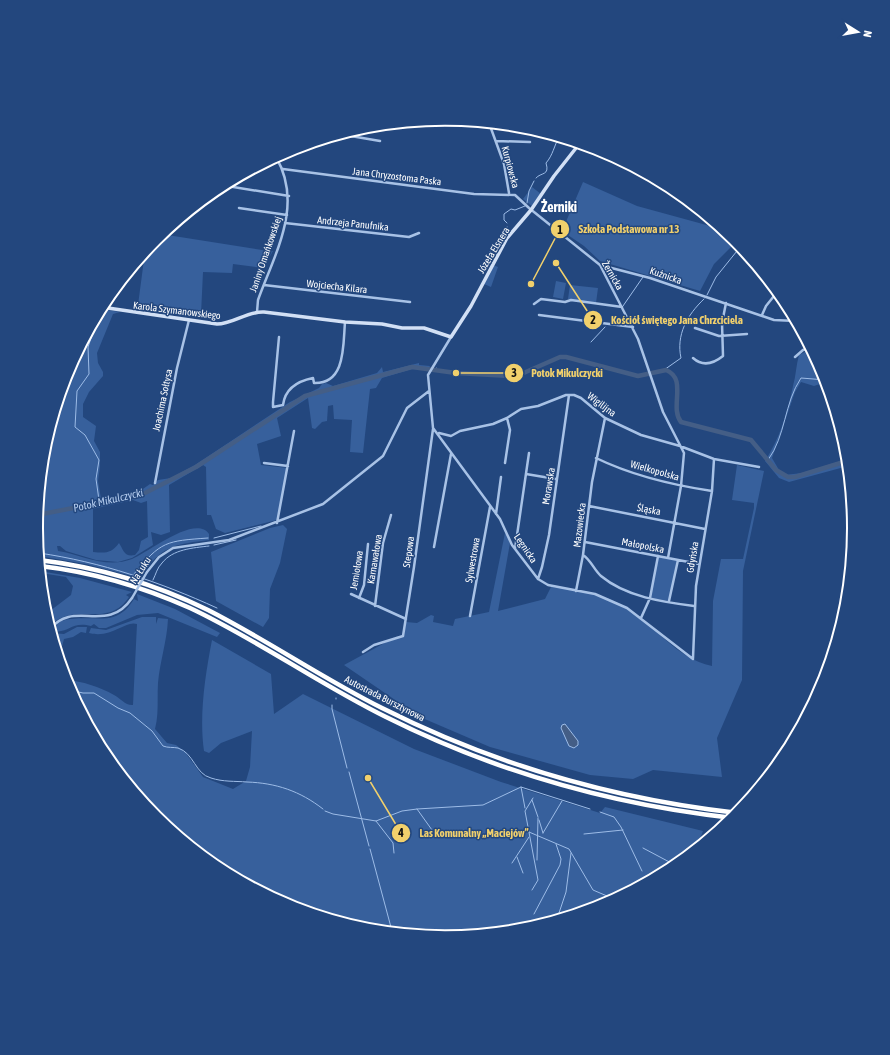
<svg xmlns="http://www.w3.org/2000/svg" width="890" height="1055" font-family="'Asap Condensed',sans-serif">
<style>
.green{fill:#37609c;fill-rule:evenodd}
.water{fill:#445e86;stroke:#9dbce7}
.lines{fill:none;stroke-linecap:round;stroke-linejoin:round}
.stream{stroke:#9dbce7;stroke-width:1}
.river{stroke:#445e86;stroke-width:4.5}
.street{stroke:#a8c2e6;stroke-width:2.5}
.secondary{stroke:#d2e0f5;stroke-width:3.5}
.highway{stroke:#fff;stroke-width:4.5}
.street-bridge{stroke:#a8c2e6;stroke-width:2.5}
.labels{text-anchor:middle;stroke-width:3;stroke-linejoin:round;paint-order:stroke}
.street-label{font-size:10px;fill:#fff;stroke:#23477e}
.water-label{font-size:11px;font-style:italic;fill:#b4ccee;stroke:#23477e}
.district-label{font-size:14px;font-weight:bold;fill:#fff;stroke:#23477e}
.rim{fill:none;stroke:#fff;stroke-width:2}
.leader{fill:none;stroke:#f1d06c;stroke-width:1.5}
.callout-dot{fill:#f1d06c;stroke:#23477e;stroke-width:1.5}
.mark-label{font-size:12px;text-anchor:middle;font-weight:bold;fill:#111}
.callout-label{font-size:11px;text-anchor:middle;font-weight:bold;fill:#f1d06c;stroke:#23477e;stroke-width:3;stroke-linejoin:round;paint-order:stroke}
</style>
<rect width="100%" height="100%" fill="#23477e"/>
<!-- green -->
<path class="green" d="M 437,119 L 436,127 L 403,123 Z
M 583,182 L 637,206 L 721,229 L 737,241 L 714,264 L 700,291 L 600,261 L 584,246 L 562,231 Z
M 532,187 L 541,194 L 533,207 L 523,199 Z
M 161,234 L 268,251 L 273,251 L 263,268 L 233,264 L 232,273 L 203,272 L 201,314 L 138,305 L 145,252 Z
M 493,265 L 498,267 L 491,287 L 484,284 Z
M 556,281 L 566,283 L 563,299 L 553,297 Z
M 570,285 L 598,288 L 596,303 L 568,299 Z
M 100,309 L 120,312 L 113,314 L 97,353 L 98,363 L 103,372 L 103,376 L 89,392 L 83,404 L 83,417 L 96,426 L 94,441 L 100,452 L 100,466 L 98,481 L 101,499 L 140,491 L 150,484 L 153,485 L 158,480 L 171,478 L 195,465 L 290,402 L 319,388 L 322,384 L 326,383 L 333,386 L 377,373 L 382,367 L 383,372 L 419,363 L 419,365 L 430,366 L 428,370 L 412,369 L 382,378 L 376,388 L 370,389 L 363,453 L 350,452 L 352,420 L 334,419 L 333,405 L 328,406 L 327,421 L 322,422 L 315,429 L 312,428 L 308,398 L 277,418 L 281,436 L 257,444 L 261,465 L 288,468 L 277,520 L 225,533 L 216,529 L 211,515 L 207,515 L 206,467 L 203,465 L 169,485 L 170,532 L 161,535 L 151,532 L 153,545 L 132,558 L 118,562 L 96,560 L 66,551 L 60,546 L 57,546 L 58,551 C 83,555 106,569 132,559 C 148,553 195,514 209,534 L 209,540 C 178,544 163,545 145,571 L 140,569 L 142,576 L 140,578 L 86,564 L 39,556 L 36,527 L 44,447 L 67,371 ZM 133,500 L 141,503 L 147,501 L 148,537 L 141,541 L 139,550 L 135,555 C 124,557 124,551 119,543 C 111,554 105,553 93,552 L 93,509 Z
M 811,349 L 823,371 L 826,382 L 814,386 L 801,382 L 795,392 L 772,458 L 779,470 L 785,475 L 802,473 L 844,460 L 847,460 L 848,466 L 789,482 L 779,478 L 765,461 C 779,440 788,412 793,386 C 796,376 796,365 799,355 Z
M 737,465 L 764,471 L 743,571 L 742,680 L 717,738 L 722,777 L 653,770 L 633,779 L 590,775 L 490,747 L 420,717 L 344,665 L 392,639 L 404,636 L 406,622 L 417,623 L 431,615 L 434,616 L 433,622 L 453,626 L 455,619 L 489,612 L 505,533 L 510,543 L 498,611 L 545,599 L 551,587 C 577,589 605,594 627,608 C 658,627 675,658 712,666 L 713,601 L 721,559 L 743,559 L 754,508 L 754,503 L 732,500 Z
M 283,525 L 287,529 L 280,563 L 270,589 L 269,618 L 263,627 L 216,601 L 211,552 L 270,528 Z
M 658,556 L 678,560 L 669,601 L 650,598 Z
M 40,571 L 80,578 L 132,592 L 126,595 L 129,597 C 107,630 75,600 50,626 L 46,614 L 71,595 L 73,586 L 66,577 L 41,573 Z
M 137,594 L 175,609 L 220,633 L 217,637 L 158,613 L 137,615 L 106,628 L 99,628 L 94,624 L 91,626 C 70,621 70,634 53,631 C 56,611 100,622 113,617 C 123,614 129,607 134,599 L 138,601 Z
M 142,617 L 156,617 L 156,624 L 158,618 L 168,619 C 167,641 160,661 158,683 C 157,699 159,714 155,729 L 167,743 L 176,745 L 185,752 L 203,777 L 233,789 L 246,781 L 250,767 L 252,731 L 221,743 L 209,753 L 204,751 C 199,716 205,676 212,640 L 271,674 L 274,714 L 303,694 L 414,749 L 501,782 L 600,813 L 605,807 L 703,831 L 700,839 L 704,841 L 706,840 L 672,868 L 601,905 L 525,929 L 445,936 L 365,929 L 288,905 L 218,867 L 156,817 L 105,755 L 67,684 L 66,680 C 82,681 100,687 114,695 C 120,698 126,706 133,705 L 137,624 C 125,620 112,639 89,633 L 91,628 L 106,630 Z
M 77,627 L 87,627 L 86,633 L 81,632 L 73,637 L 64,639 L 59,658 L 52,633 L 64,634 Z"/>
<!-- water -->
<path class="water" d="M 565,724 L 578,741 L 578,745 L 574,748 L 569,746 L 561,728 L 562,725 Z"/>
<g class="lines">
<!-- stream -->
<path class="stream" d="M 536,178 C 541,172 550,176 546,163 C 553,155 554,146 559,137
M 527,203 L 529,191 L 534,181
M 507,223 L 504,220 L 504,214 L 511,209 L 515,210 L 525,206
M 504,235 L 507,227
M 486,258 L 493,247
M 482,272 L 485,260
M 707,295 L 716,277 L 741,246
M 108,306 L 111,293
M 623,306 L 643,277
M 591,342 L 605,327
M 435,369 L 436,368
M 664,370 L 681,358 C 676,335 687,315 704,299
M 768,460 C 786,436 784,403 801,378 L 826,380
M 99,500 L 96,479 L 99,460 L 85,435 L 75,427 L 77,391 L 89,374 L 88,347 L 97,321 L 106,311
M 99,502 L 99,503
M 214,538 L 261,526
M 214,545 L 236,540
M 39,553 C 101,562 160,582 217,608
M 134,574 C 161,541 166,541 208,538
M 153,580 C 156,574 157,568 162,563 C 173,549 193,548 209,546
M 70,690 L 83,693 L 94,693 L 118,708 L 130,713 L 152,731 L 163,746 C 168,748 173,747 178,748 C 194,753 195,774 211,778 C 223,782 235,781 247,782 C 276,783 300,791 323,809
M 336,699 L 336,698
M 332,705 L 332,709 L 347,768
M 349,772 L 369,846
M 521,787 L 525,808
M 532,800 L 538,817
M 417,809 L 437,837
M 325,811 L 333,814 L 376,821 L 402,811 L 417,809 L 483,805 L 521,787 L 590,809
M 600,812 L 614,817 L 621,827 L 642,871
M 539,820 L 543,833
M 376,821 L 393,843 L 394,853
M 529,832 L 569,849 L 593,890 L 614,899
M 543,833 L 562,801
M 584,834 L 623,830
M 707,839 L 708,836 L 713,834
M 643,848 L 675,865
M 370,849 L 392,931
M 517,857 L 523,873
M 537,860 L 538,818
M 512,863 L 529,837
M 532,890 L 538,880 L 525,811 L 533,798
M 534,914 L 560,865 L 561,859 L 556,844
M 557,919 L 566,892 L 571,853"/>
<!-- river -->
<path class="river" d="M 37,515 L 141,495 L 196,467 L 305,396 L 412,367 L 456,373 L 511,376 L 519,375 L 560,357 L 566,357 L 638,376 L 666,370 C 688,379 669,407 681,422 L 751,440 L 776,470 L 788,477 L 795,477 L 847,461"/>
<!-- street -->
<path class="street" d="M 489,123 L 504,164 L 509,193
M 339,134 L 380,141
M 496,141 L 530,142
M 608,153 L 606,158 L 660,183 L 661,181
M 283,169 L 474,194 L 515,195 L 529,208 L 600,265 L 638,339 L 663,412 L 684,453 L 681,486 L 668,558
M 221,185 L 289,196
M 239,208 L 287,215
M 285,223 L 409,237 L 419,233
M 600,265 L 650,278 L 774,320 L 796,321
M 264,285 L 410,302
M 534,304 L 541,299 L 565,302 L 571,300 L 622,307
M 257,312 L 258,300 C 275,253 304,205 276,157
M 539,315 L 633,327
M 762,315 L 766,306 L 778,291
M 695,328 L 719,336 L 747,334
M 279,337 L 273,402 L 273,407 L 283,405 C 285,389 298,381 313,378 L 314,383 C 346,384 343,345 345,322
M 451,337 L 428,375 L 433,428 L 500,519 L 512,545 L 538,579 L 548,585 L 595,594 L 627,608 L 693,659
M 795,357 L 803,350 L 810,348
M 693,358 C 703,367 713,364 723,356 L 722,323 L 726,303
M 605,418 L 592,482 L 583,555 C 591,560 594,570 601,576 C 626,597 663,602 694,606
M 439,433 L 451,436 L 460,431 L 493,424 L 507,418 L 521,409 L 538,406 L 566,395 L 574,395 L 581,398 L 605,418 L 641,435 L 680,446 L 714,459 L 759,467
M 596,458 C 633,476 672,485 712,491
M 264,463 L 288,466
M 505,463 L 510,430 L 507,418
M 526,474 L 556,479
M 155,483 L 177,368 L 189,320
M 589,506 L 705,529
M 496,514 L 501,477
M 277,523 L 294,431
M 585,542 L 699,564
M 434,547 L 451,454
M 515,549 L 529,453
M 147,572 L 159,557 L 173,548 L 229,540 L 323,504 L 383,456 L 407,408 L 429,391
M 538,579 L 542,567 L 549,535 L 569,395
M 576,591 L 583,555
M 351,594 L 406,619
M 359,598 L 364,585 L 368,544
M 669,601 L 678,560
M 375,606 L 383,543 L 391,515
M 470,616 L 490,507
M 641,618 L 650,598 L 658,556
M 50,629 C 74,599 107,635 132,598
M 363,652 L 374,645 L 403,636 L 414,567 L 433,429
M 693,658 L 696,586 L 712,491 L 714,459"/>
<!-- secondary -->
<path class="secondary" d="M 101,307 L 217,324 C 233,324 247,311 264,312 L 345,322 L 382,324 L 402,328 L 424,328 L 451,337 L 471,306 L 507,238 L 531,210 L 554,176 L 580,143"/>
<!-- highway -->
<path class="highway" d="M 39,560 C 98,567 155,584 208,610 C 267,640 322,678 382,708 C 493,764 614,799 738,813
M 40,566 C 92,572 143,587 190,608 C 258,640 319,684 386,717 C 494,771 613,805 733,818"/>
<!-- street-bridge -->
<path class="street-bridge" d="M 132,598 L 147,572"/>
</g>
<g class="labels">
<!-- street labels -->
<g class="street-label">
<text transform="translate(511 167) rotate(75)" y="4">Kurpiowska</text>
<text transform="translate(397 176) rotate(7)" y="4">Jana Chryzostoma Paska</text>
<text transform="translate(353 223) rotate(6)" y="4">Andrzeja Panufnika</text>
<text transform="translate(493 250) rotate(-59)" y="4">Józefa Elsnera</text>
<text transform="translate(265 254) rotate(-71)" y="4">Janiny Omańkowskiej</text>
<text transform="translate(613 275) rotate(60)" y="4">Żernicka</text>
<text transform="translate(666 275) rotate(19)" y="4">Kuźnicka</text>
<text transform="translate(337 286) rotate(6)" y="4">Wojciecha Kilara</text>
<text transform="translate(177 310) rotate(7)" y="4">Karola Szymanowskiego</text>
<text transform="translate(162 400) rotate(-78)" y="4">Joachima Sołtysa</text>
<text transform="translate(602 404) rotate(37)" y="4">Wigilijna</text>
<text transform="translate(655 470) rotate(16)" y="4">Wielkopolska</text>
<text transform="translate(548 486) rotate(-81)" y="4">Morawska</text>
<text transform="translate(649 509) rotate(11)" y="4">Śląska</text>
<text transform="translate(579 525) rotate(-83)" y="4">Mazowiecka</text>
<text transform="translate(643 545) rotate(11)" y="4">Małopolska</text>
<text transform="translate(526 548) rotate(56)" y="4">Legnicka</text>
<text transform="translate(408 552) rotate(-82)" y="4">Stepowa</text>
<text transform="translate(692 557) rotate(-80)" y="4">Gdyńska</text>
<text transform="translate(374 559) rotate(-81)" y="4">Karnawałowa</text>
<text transform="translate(472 560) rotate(-80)" y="4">Sylwestrowa</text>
<text transform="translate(140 570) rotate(-57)" y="4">Na Łuku</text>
<text transform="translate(356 570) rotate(-81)" y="4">Jemiołowa</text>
<text transform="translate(385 698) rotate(27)" y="4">Autostrada Bursztynowa</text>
</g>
<!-- water labels -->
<g class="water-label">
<text transform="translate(108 500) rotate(-13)" y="4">Potok Mikulczycki</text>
</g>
<!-- district labels -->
<g class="district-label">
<text x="559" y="212">Żerniki</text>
</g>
</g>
<!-- crop -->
<path d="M0 0H890V1055H0ZM43 528a402 402 0 1 1 804 0a402 402 0 1 1-804 0Z" fill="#23477e" fill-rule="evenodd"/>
<path class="rim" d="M43 528a402 402 0 1 1 804 0a402 402 0 1 1-804 0Z"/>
<!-- callouts -->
<path class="leader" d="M531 284L560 229M556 263L593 320M456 373L514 373M368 778L401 833"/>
<g class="callout-dot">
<circle cx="531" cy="284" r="4"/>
<circle cx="556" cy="263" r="4"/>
<circle cx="456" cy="373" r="4"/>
<circle cx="368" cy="778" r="4"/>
<circle cx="560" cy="229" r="10"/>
<circle cx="593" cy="320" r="10"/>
<circle cx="514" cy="373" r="10"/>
<circle cx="401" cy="833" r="10"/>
</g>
<g class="mark-label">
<text x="560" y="234">1</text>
<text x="593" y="324">2</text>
<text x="514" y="377">3</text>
<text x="401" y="837">4</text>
</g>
<g class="callout-label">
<text x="629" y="233">Szkoła Podstawowa nr 13</text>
<text x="677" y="324">Kościół świętego Jana Chrzciciela</text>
<text x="567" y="377">Potok Mikulczycki</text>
<text x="474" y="837">Las Komunalny „Maciejów”</text>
</g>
<!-- north arrow -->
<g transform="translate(858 32) rotate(101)" stroke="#23477e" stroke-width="3" paint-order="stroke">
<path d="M0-3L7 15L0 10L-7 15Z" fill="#ffffff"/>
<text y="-6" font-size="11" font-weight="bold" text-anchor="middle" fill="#ffffff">N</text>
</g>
</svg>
